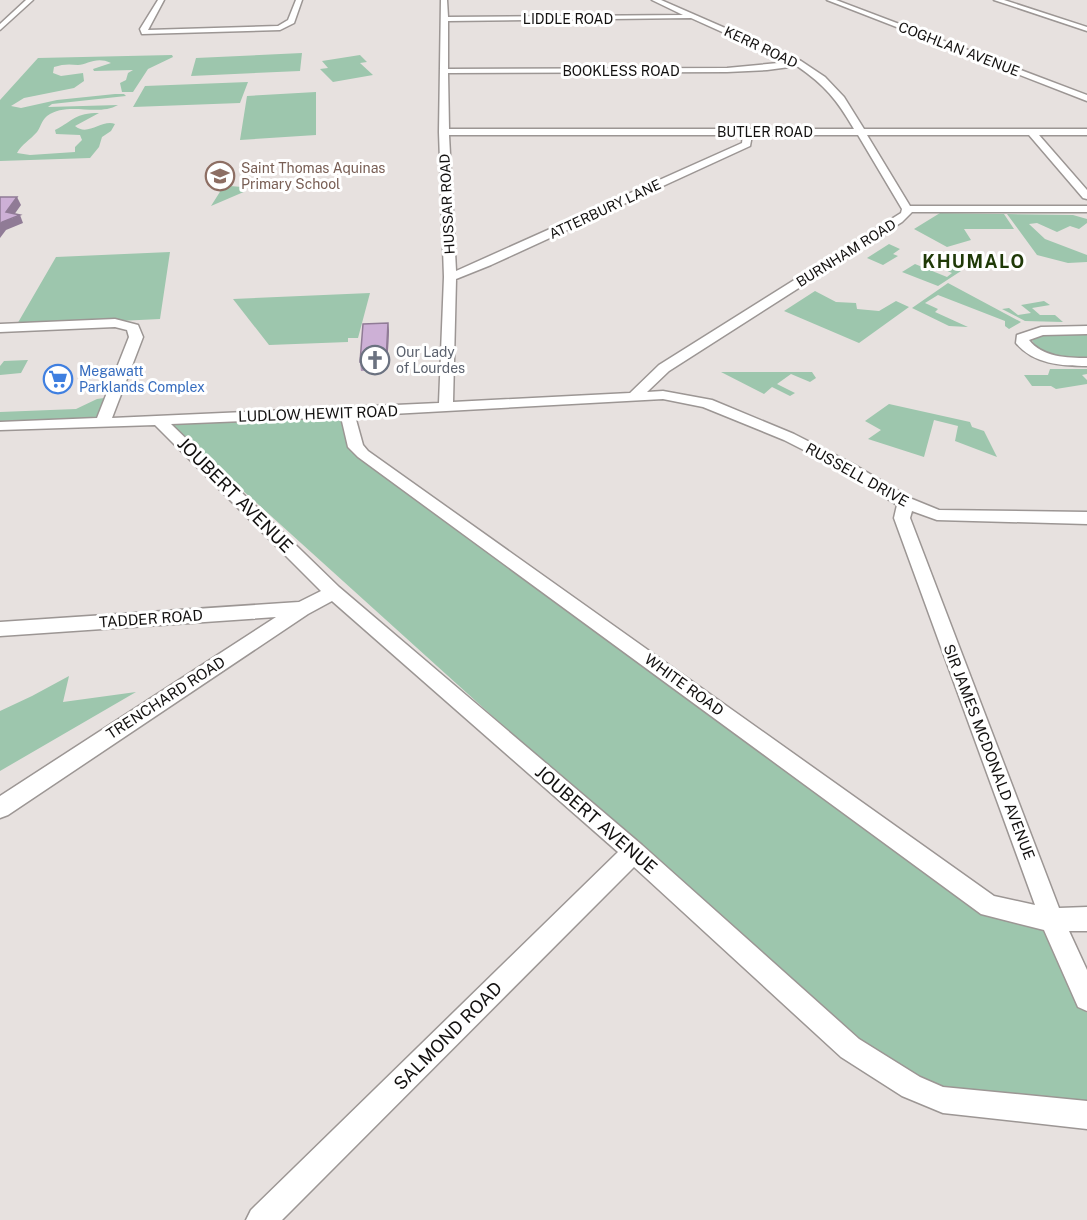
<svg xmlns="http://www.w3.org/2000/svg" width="1087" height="1220" font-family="'Public Sans',sans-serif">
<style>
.green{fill:#9dc6ad}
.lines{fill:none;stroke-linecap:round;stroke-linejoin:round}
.minor-casing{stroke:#9c9694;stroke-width:3}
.minor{fill:#fff;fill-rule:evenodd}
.wall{fill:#b097b8}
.shaded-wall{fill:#907b96}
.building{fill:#cdb0d6;stroke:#907b96;stroke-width:1.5}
.labels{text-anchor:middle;stroke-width:6;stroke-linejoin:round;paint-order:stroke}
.far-street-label{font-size:14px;fill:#131110;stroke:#fff}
.far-education-label{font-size:14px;fill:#785e54;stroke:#fff;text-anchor:start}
.far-worship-label{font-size:14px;fill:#5b616d;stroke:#fff;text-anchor:start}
.far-shop-label{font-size:14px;fill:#366cbe;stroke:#fff;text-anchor:start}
.street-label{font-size:15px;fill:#131110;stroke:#fff}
.far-district-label{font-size:18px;font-weight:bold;letter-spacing:1.5px;fill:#1f3907;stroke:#fff}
.near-street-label{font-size:18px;fill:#131110;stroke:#fff}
</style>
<rect width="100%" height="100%" fill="#e7e1df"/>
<!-- green -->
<path class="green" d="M 302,53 L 300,71 L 191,76 L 196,58 Z
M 172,55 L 173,57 L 148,69 L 133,92 L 122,92 L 120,83 L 126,80 L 128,73 L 133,70 L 94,71 L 93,69 L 111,63 C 96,56 87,65 78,65 C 69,64 63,64 54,67 L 53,73 L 61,76 L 83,73 L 84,81 L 74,88 L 24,98 L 11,106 L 21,108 L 57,100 L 115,94 L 124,94 L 126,96 L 52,104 L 48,107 L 118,105 C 97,117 68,101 47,116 C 41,121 41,127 37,132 C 30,140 22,144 17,153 L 30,155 L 75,152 L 75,147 L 82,140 L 80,135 L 56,134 L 55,130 C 74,120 75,113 99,113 L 75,126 C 88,137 102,119 115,124 L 111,131 L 102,137 L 99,147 L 90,158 L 0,161 L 0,100 L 38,58 Z
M 360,55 L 367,62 L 360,63 L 373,75 L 333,82 L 320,69 L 328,68 L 322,61 Z
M 248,82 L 240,103 L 133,107 L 145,86 Z
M 316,92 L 316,135 L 240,140 L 247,96 Z
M 230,186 L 242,187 L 246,191 L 211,206 L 223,187 Z
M 940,213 L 1004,214 L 1014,229 L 964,229 L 971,240 L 947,247 L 914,229 Z
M 1007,214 L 1073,215 L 1087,219 L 1087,223 L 1079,229 L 1070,226 L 1057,232 L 1037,223 L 1029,224 L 1045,239 L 1087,255 L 1087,262 L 1068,263 L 1037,255 Z
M 889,244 L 900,249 L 893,254 L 898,256 L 883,265 L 867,258 Z
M 170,252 L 160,319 L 16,326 L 56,257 Z
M 915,264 L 947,277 L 952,273 L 943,269 L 949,265 L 961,271 L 938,286 L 902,272 Z
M 948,283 L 1021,322 L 1009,329 L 1005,326 L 1005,321 L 938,295 L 925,303 L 938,309 L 935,312 L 968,327 L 949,326 L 912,308 Z
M 815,291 L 836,302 L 856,303 L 857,309 L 879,311 L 896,301 L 909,307 L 859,343 L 784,311 Z
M 370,293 L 358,338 L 348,338 L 348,342 L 269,345 L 233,299 Z
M 1044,301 L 1050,305 L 1032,308 L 1040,315 L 1055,315 L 1063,322 L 1025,321 L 1002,309 L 1009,308 L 1018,315 L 1031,313 L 1021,305 Z
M 1087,332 L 1087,359 C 1068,358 1040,360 1031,338 L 1035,335 Z
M 28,360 L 21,373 L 0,375 L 0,366 L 4,361 Z
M 1050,369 L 1087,369 L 1087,374 L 1082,375 L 1087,380 L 1087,384 L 1056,389 L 1051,386 L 1032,386 L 1024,375 L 1048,375 Z
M 812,372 L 816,378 L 810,382 L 791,374 L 777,384 L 795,393 L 790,396 L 772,387 L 764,394 L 721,372 Z
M 104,398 L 97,419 L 0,423 L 0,412 L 76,409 L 97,399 Z
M 889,404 L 970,422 L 972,427 L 984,431 L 997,457 L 955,441 L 958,426 L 934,420 L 924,457 L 868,439 L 881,430 L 865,421 Z
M 301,418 L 336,419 L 345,423 L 351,448 L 987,910 L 1049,926 L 1087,1013 L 1087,1105 L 943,1092 L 855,1044 L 166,421 Z
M 69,676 L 63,702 L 136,692 L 0,771 L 0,711 L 32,696 Z"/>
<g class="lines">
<!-- minor casing -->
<g class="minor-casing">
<path id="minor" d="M 26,0 L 33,0 L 0,30 L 0,24 Z
M 158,0 L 164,0 L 148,30 L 278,26 L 288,20 L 296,0 L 302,0 L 294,23 L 280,30 L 142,34 L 140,29 Z
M 441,0 L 447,0 L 448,17 L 683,15 L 652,0 L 661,0 L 801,61 L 825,77 L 844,97 L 864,129 L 1087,129 L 1087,135 L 1039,135 L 1087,190 L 1087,199 L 1083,198 L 1029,135 L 867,135 L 910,206 L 1087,206 L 1087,212 L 912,212 L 902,222 L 669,371 L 647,392 L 663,391 L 712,400 L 794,434 L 853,464 L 912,499 L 939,510 L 1087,512 L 1087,524 L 937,520 L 912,511 L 910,518 L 1059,908 L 1087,907 L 1087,931 L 1069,931 L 1087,970 L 1087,1011 L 1078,1007 L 1044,930 L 981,914 L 358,457 L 348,447 L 341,417 L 171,424 L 339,587 L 642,845 L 859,1039 L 920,1077 L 943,1087 L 1087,1101 L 1087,1129 L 943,1113 L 902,1096 L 841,1057 L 634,867 L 282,1220 L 246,1220 L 251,1210 L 618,852 L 332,601 L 308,614 L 8,815 L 0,818 L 0,796 L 276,617 L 0,636 L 0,622 L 299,602 L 321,591 L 155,425 L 0,430 L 0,422 L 97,418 L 129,337 L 127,330 L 115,327 L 0,332 L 0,324 L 115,319 L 138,325 L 143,337 L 112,418 L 439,403 L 444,277 L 439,132 ZM 691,18 L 789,62 L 727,68 L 448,69 L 448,21 ZM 797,66 C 825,85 837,100 854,129 L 449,129 L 448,73 L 727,72 L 767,70 ZM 449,135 L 743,135 L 742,143 L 456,271 ZM 752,135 L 858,135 L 902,209 L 901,213 L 659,365 L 630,393 L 453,402 L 456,279 L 491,265 L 750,146 ZM 663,399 L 703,407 L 784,440 L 843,470 L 897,505 L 894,518 L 1035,905 L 994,896 L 368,451 L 363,445 L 355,416 Z
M 827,0 L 836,0 L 1087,95 L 1087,101 Z
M 994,0 L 1004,0 L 1087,27 L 1087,31 Z
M 1087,326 L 1087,334 L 1043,335 L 1029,340 C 1042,357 1067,358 1087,358 L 1087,366 C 1062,366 1033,364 1016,343 L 1017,335 L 1041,327 Z"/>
</g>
<!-- minor -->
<use href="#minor" class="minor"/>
</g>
<!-- wall -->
<path class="wall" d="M 388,323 L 389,331 L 387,369 L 361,371 L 360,362 Z"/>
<!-- shaded-wall -->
<path class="shaded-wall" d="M 17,197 L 21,205 L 11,219 L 20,215 L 23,223 L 6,230 L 0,238 L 0,225 L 6,212 Z
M 388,323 L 389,331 L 387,369 L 386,361 Z"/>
<!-- building -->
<path class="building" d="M 0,197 L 17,197 L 6,212 L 20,215 L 2,222 L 0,225 Z
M 388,323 L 386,361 L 360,362 L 363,324 Z"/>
<!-- icons -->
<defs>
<g id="school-ring" transform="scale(1.5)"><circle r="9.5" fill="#fff" stroke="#8d6e63" stroke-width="1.5"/><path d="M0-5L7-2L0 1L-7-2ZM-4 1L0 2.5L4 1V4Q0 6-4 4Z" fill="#8d6e63"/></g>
<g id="church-ring" transform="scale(1.5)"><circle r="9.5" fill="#fff" stroke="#6b7280" stroke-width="1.5"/><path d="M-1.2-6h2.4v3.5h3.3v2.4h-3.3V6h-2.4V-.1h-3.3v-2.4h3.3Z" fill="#6b7280"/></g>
<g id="supermarket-ring" transform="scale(1.5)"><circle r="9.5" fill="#fff" stroke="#3f7fe0" stroke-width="1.5"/><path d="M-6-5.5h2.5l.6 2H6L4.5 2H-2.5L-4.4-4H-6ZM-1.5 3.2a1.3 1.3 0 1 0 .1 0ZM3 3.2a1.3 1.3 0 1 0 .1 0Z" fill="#3f7fe0"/></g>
</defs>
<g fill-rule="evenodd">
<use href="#school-ring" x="220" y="176"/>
<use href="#church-ring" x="375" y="360"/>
<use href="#supermarket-ring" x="58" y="379"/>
</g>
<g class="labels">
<!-- far-street labels -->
<g class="far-street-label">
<text x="568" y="24">LIDDLE ROAD</text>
<text transform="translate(761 47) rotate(25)" y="5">KERR ROAD</text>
<text transform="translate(959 49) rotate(21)" y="5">COGHLAN AVENUE</text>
<text x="621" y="76">BOOKLESS ROAD</text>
<text x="765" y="137">BUTLER ROAD</text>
<text transform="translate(447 204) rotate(-93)" y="5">HUSSAR ROAD</text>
<text transform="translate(605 209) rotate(-25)" y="5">ATTERBURY LANE</text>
<text transform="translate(846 253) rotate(-32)" y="5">BURNHAM ROAD</text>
</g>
<!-- far-education labels -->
<g class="far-education-label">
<text x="241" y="173">Saint Thomas Aquinas<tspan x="241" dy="16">Primary School</tspan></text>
</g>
<!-- far-worship labels -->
<g class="far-worship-label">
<text x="396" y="357">Our Lady<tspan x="396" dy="16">of Lourdes</tspan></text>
</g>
<!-- far-shop labels -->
<g class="far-shop-label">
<text x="79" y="376">Megawatt<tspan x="79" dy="16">Parklands Complex</tspan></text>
</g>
<!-- street labels -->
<g class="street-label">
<text transform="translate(318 414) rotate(-2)" y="5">LUDLOW HEWIT ROAD</text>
<text transform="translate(857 475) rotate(29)" y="5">RUSSELL DRIVE</text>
<text transform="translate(151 619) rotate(-4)" y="5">TADDER ROAD</text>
<text transform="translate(684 685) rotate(36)" y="5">WHITE ROAD</text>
<text transform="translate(166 698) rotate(-33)" y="5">TRENCHARD ROAD</text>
<text transform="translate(989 752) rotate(69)" y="5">SIR JAMES MCDONALD AVENUE</text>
</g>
<!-- far-district labels -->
<g class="far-district-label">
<text x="974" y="268">KHUMALO</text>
</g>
<!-- near-street labels -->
<g class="near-street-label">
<text transform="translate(235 495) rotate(45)" y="6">JOUBERT AVENUE</text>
<text transform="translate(596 820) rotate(41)" y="6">JOUBERT AVENUE</text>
<text transform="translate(448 1036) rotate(-45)" y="6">SALMOND ROAD</text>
</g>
</g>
</svg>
